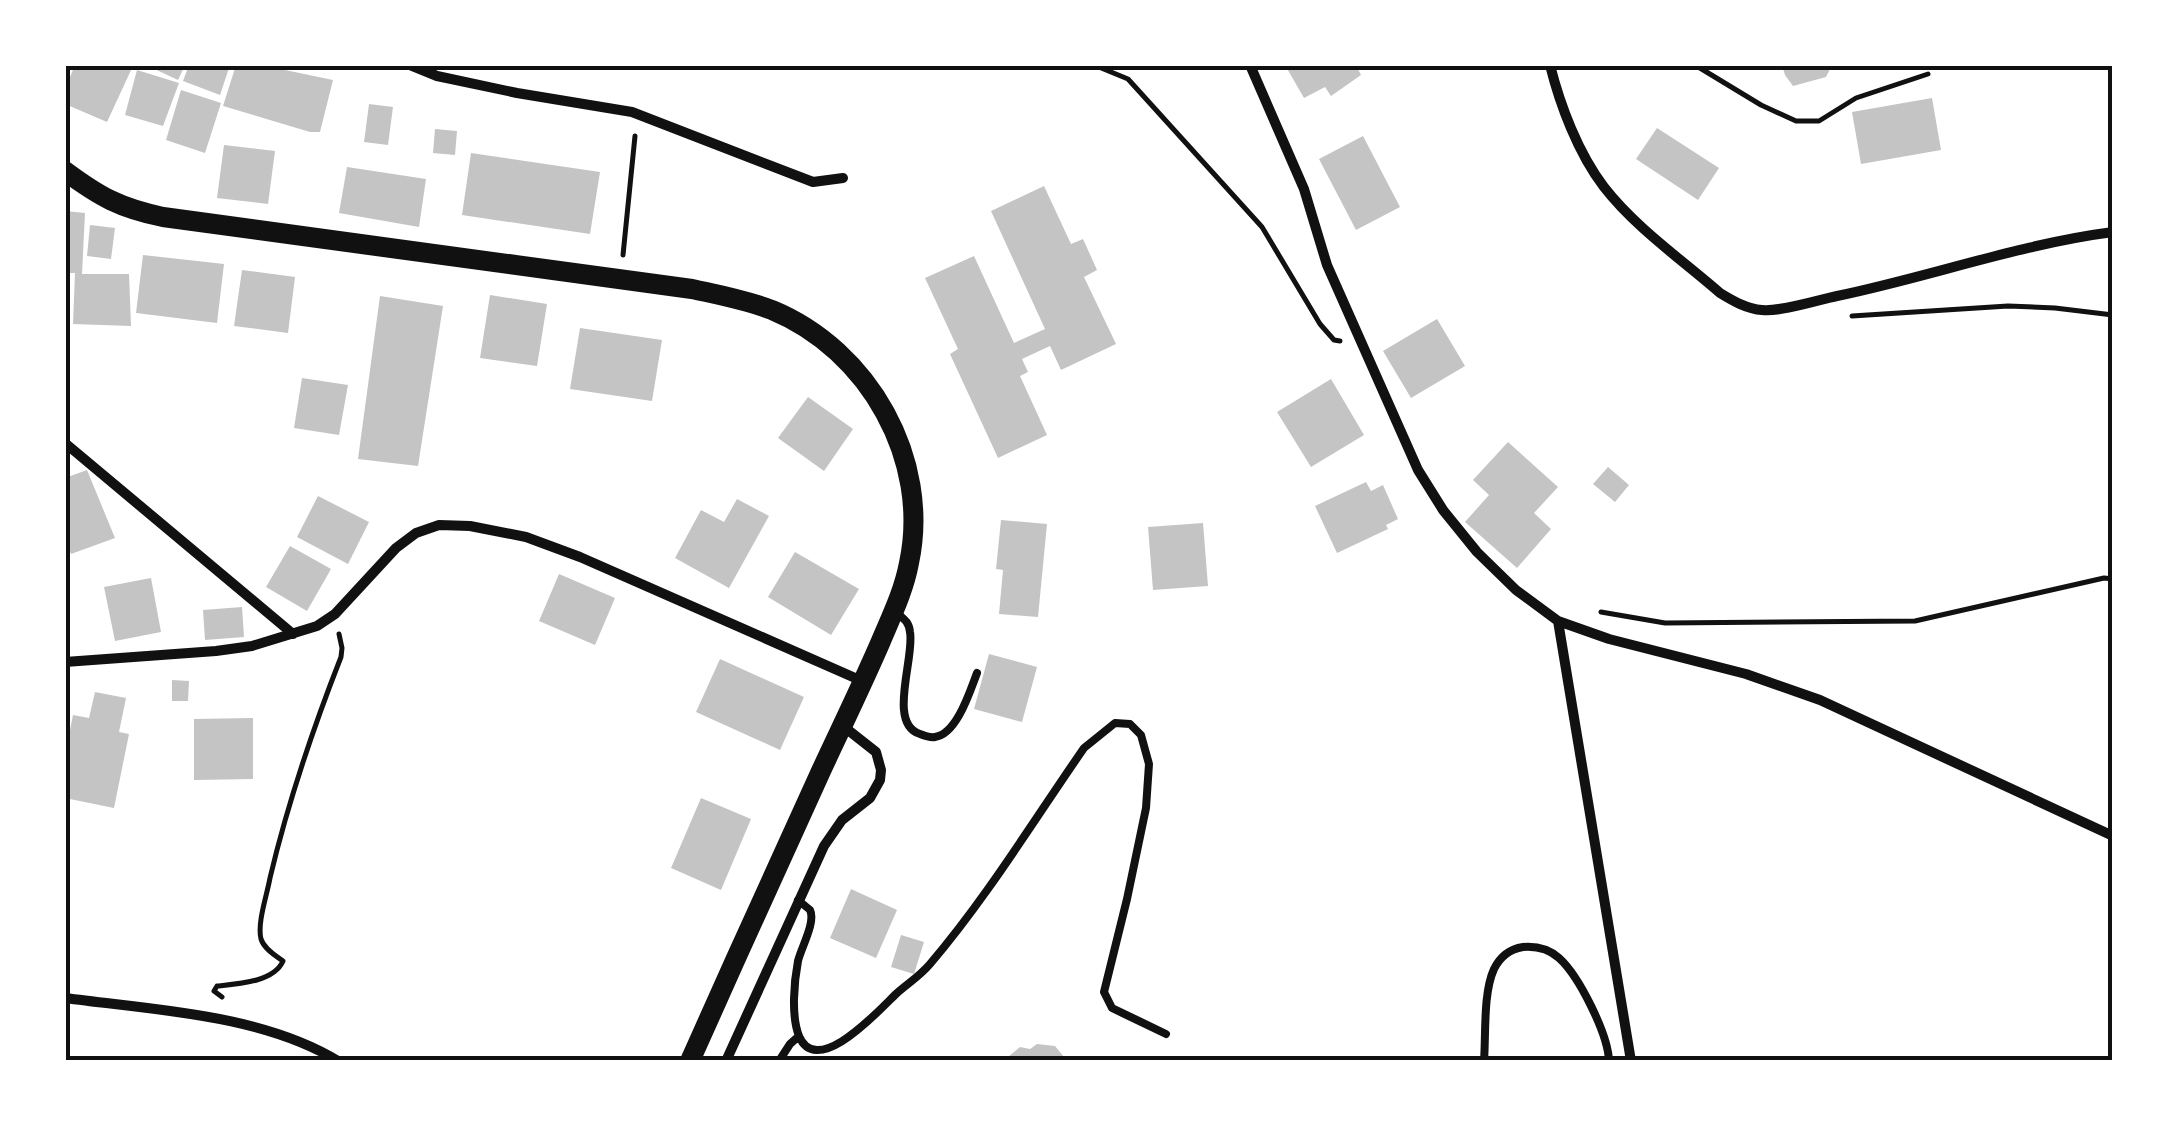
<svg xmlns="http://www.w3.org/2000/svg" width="2178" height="1126" font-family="Mulish,sans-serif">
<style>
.building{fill:#c4c4c4}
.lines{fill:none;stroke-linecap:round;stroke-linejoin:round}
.path{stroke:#111;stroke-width:5}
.service{stroke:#111;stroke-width:8}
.minor{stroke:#111;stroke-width:10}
.secondary{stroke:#111;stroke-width:20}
.neatline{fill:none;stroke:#111;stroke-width:4}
</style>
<rect width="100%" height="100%" fill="#fff"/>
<!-- building -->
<path class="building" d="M 75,65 L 130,65 L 132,68 L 107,122 L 65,104 L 65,89 Z
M 146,65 L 185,65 L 178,80 Z
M 189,65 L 230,65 L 220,95 L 183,81 Z
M 236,65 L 261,65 L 333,80 L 320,132 L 310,132 L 223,106 Z
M 1285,65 L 1356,65 L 1361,75 L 1331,96 L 1325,87 L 1304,98 Z
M 1782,65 L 1832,65 L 1826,77 L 1793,86 L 1785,75 Z
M 137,70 L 179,83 L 163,126 L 125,115 Z
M 181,90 L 221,103 L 205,153 L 166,140 Z
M 1932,98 L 1941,150 L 1861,164 L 1852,112 Z
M 369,104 L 393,107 L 388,145 L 364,142 Z
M 1657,128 L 1719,168 L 1698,200 L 1636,159 Z
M 435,129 L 457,131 L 455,155 L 433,153 Z
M 1363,136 L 1400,207 L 1356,230 L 1319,159 Z
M 224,145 L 275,151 L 268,204 L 217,198 Z
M 471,153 L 600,172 L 590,234 L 462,215 Z
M 347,167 L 426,179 L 419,227 L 339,213 Z
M 1044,186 L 1071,244 L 1083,239 L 1097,270 L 1084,277 L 1116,344 L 1061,370 L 1050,346 L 1022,359 L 1028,372 L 1020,376 L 1047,435 L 998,458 L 950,354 L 958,349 L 925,278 L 974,256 L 1014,343 L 1045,329 L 991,211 Z
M 65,211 L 85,213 L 82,274 L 129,274 L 131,326 L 73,324 L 75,273 L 65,273 Z
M 90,225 L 115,228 L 111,259 L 87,256 Z
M 143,255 L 224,264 L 217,323 L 136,313 Z
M 242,270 L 295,277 L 288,333 L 234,326 Z
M 490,295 L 547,304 L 537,366 L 480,358 Z
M 380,296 L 443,306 L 418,466 L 358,459 Z
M 1437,319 L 1465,366 L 1411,398 L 1383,351 Z
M 580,328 L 662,340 L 652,401 L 570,389 Z
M 302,378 L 348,385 L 339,435 L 294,428 Z
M 1331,379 L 1364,435 L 1311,467 L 1277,412 Z
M 808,397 L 853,429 L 824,471 L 778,438 Z
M 1508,442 L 1558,487 L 1534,513 L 1551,529 L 1517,568 L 1465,522 L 1489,495 L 1473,480 Z
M 1608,467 L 1629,485 L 1615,502 L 1593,484 Z
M 87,470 L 115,538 L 71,554 L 65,538 L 65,478 Z
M 1366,482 L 1371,491 L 1383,485 L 1398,519 L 1386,525 L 1388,529 L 1337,553 L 1315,506 Z
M 318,496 L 369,522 L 348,564 L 297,537 Z
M 737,499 L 769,516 L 729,588 L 675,558 L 701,510 L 724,522 Z
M 1001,520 L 1047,524 L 1038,617 L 999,614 L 1003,570 L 996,569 Z
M 1203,523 L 1208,586 L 1153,590 L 1148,527 Z
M 290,546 L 331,569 L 307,611 L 266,587 Z
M 795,552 L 859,589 L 831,635 L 768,597 Z
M 559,574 L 615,598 L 595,645 L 539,621 Z
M 151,578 L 161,632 L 115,641 L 104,587 Z
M 242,607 L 244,637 L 205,640 L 203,610 Z
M 989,654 L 1037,667 L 1022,722 L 974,709 Z
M 720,659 L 804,697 L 780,750 L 696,712 Z
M 172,680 L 189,681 L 188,701 L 172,701 Z
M 95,692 L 126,698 L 119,732 L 129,734 L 114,808 L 65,798 L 65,755 L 73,715 L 89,718 Z
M 253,718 L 253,779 L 194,780 L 194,719 Z
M 701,798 L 751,819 L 721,890 L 671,868 Z
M 851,889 L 897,910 L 876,958 L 830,938 Z
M 901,935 L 924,942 L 914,974 L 891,967 Z
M 1037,1044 L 1055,1046 L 1064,1057 L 1063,1061 L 1007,1061 L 1008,1057 L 1020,1047 L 1030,1049 Z"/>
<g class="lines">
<!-- path -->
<path class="path" d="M 1094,65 L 1128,79 L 1262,227 L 1320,324 L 1334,340 L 1340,341
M 1695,65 L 1761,105 L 1796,121 L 1819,121 L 1856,98 L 1928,74
M 623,255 L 635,136
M 1852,316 L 2008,306 L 2055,308 L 2113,315
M 1601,612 L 1665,623 L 1915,621 L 2104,578 L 2113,579
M 222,997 L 214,991 L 217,986 C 238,984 274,982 283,961 C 276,956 264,949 261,939 C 257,923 267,895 270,878 C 288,802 312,731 341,657 L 342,648 L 339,634"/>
<!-- service -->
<path class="service" d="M 897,613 C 904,619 909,622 910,632 C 915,657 887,724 920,734 C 925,736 930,738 935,737 C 957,734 970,691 977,673
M 798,900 C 800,902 808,908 810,910 C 816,922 801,948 798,961 C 794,982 791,1016 799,1036 C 817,1080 881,1008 896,994 C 907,984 920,976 930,964 C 987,897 1034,820 1084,748 L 1115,723 L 1130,724 L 1141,735 L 1149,764 L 1146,808 L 1127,899 L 1104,992 L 1112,1008 L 1166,1034
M 779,1061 L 790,1044 L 799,1036
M 1484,1061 C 1486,1034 1483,993 1494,969 C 1500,957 1510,949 1523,947 C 1536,946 1549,949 1559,958 C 1579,976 1608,1034 1609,1061"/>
<!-- minor -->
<path class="minor" d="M 410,65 L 437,76 L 517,93 L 632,112 L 813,182 L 843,178
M 1250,65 L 1304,189 L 1327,265 L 1418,470 L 1443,510 L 1477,552 L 1516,590 L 1558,621 L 1609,639 L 1746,674 L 1820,700 L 2113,836
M 1550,65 C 1560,105 1578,153 1604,187 C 1636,228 1681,259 1720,293 C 1733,301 1747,309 1762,310 C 1781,312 1818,300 1837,296 C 1929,277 2020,244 2113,232
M 65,443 L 293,634
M 1558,621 L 1631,1061
M 65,662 L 216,651 L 252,646 L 317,626 L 335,614 L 396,548 L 416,533 L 439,525 L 470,526 L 526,537 L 580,557 L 862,681
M 65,998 C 153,1010 261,1014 338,1061
M 726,1061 L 824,846 L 842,820 L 870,798 L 880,780 L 881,770 L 876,752 L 843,726"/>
<!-- secondary -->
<path class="secondary" d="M 65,171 C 100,197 120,208 163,217 L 692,289 C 719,295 746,300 772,310 C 869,350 931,460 909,563 C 904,590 892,615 881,641 C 862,685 841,728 821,771 C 777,868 733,964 690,1061"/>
</g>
<!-- border -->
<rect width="2178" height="1126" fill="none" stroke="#ffffff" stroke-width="135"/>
<rect x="68" y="68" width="2042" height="990" class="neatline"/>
</svg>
